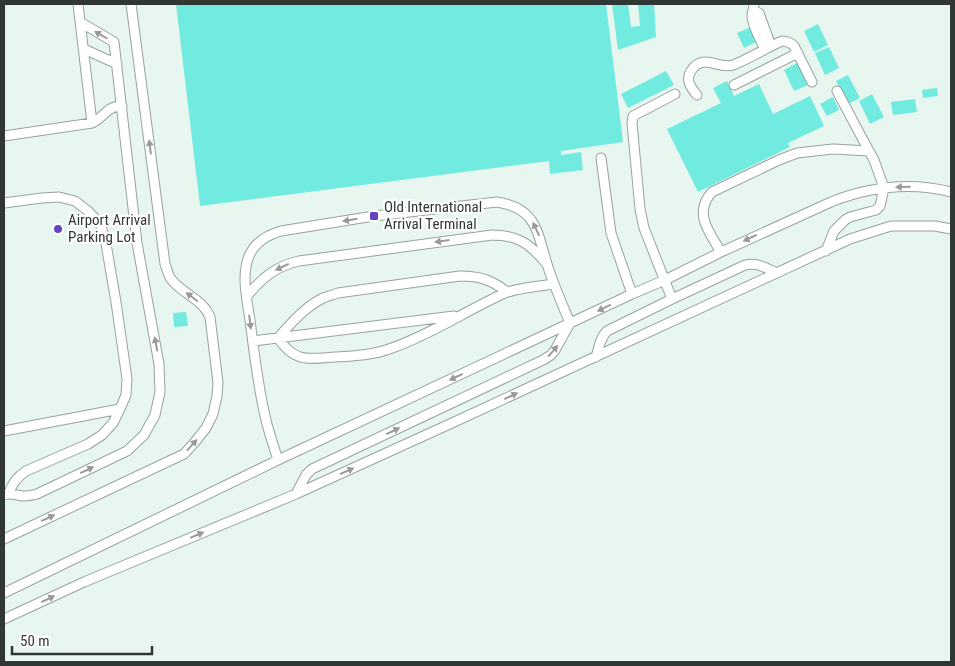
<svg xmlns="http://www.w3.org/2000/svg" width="955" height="666" font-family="'Roboto Condensed',sans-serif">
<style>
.building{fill:#71ebe0}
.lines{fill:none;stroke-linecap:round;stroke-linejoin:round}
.service-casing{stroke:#96a49c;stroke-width:11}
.service{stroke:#fff;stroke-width:9}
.oneway{fill:#989b9a}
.poi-dot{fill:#6544bd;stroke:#fff;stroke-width:2}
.labels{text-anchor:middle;stroke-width:4.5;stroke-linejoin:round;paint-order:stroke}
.poi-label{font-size:15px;fill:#313734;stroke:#fff;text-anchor:start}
</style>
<rect width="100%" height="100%" fill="#e7f6ee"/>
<!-- building -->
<path class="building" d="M 176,4 L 606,4 L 623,142 L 561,151 L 561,155 L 581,152 L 583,170 L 550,174 L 549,161 L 200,206 Z
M 612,4 L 628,4 L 631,27 L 640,26 L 638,4 L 654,4 L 656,37 L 618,50 Z
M 818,24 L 828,45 L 814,52 L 804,31 Z
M 751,27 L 758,41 L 744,48 L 737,33 Z
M 829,47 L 839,68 L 825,75 L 815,53 Z
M 797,63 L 808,85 L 794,91 L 784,70 Z
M 666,71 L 674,85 L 628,108 L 621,94 Z
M 848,75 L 860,98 L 848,104 L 836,81 Z
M 727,81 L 734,96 L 759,84 L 773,114 L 810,96 L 824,126 L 788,143 L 790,147 L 698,192 L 667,129 L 721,103 L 713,88 Z
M 937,88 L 938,96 L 923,98 L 922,90 Z
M 872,94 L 884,117 L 870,124 L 859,101 Z
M 833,97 L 839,110 L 827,116 L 820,104 Z
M 915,99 L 917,112 L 893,115 L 891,102 Z
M 186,312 L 188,326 L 174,327 L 173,313 Z"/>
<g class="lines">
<!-- service casing -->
<g class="service-casing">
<path id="service" d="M 78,4 L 92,123
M 754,4 C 754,8 752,12 752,16 C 752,25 761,41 765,49
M 754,11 L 759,13 L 771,46
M 84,49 L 117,64
M 734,85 L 798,53
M 837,91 L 869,151
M 697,95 C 691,88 685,80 691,71 C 703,52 718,70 733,65 C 749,59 766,48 782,41 C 787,41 790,42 794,46 L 812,82
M 4,136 L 92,123 C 105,117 106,106 122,106
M 601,158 L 611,233 L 632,294
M 4,203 L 42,198 L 59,197 L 75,201 L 88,211 L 100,224 L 105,238 L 116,302 L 127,379 L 126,395 L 120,409 L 4,431
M 721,252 C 709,232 693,213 712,192 L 779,160 L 797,153 L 833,149 L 869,151 L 874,160 L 884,188 L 880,206 L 876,210 L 850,217 L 845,220 L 834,231 L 826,251
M 507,292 C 492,280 480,276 460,276 L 338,293 C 333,295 328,296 323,298 C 305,307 291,323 278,338 C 295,363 308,359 335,357 C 354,356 374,355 392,348 C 432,334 467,310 505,293 C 517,288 541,286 554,284
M 247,296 C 262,278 276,266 299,261 L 492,235 C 517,235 529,243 545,262
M 672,299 L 644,228 L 640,209 L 632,123 L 633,116 L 675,94
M 253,341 L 454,316
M 596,357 C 599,347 600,338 607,331 L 672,299 L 745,265 C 757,262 766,268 777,273
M 278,460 C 274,447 269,433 266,420 C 258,387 254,353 250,320 C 247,300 241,275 249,256 C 255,242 267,235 281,231 L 374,216 L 497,202 C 540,209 537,236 549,270 C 555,288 563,306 570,323 L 555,350 L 551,355 L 543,360 L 312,469 L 306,475 L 296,494
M 9,493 C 12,483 17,477 26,471 L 88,444 L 102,435 L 113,423 L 120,409
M 4,495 C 11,492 17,496 24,496 C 29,496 33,495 37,494 L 127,451 L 144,435 L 155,415 L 160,392 L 159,364 L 137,243 L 114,42 L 80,22
M 4,539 L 184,454 L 195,442 L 206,428 L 213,414 L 217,396 L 218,383 L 210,317 C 203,299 182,294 171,279 C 168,275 167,269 165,264 L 131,4
M 4,593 L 278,460 L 632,294 L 665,280 L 721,252 L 831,202 C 869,187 911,182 951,192
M 4,619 L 84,582 L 296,494 L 452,423 L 850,239 L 891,226 L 935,226 L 951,229"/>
</g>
<!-- service -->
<use href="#service" class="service"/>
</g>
<!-- one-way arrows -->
<defs><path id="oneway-solid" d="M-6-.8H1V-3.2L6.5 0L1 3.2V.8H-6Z" transform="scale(1.25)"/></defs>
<g class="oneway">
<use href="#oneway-solid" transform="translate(101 35) rotate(-150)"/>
<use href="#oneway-solid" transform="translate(150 147) rotate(-97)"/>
<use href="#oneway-solid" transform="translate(903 187) rotate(179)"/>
<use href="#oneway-solid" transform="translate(350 220) rotate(171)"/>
<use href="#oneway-solid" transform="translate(536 229) rotate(-115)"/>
<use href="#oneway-solid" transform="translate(750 238) rotate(155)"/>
<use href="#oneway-solid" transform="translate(442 241) rotate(172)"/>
<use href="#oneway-solid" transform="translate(282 267) rotate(155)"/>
<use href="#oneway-solid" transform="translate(192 297) rotate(-143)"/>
<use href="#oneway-solid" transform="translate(604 308) rotate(154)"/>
<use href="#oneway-solid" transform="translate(250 322) rotate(83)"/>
<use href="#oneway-solid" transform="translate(156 344) rotate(-100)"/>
<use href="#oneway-solid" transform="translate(553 351) rotate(-49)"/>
<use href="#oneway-solid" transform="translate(456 377) rotate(155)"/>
<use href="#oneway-solid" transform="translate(511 396) rotate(-25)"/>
<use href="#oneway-solid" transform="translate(393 431) rotate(-25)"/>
<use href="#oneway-solid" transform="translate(192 445) rotate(-48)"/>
<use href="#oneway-solid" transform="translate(87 470) rotate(-25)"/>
<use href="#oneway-solid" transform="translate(347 471) rotate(-24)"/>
<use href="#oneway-solid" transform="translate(48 518) rotate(-25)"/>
<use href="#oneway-solid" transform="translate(197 535) rotate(-23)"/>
<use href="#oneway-solid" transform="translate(48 599) rotate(-25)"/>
</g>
<!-- markers -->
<g class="poi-dot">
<rect x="369" y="211" width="10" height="10" rx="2.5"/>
<circle cx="58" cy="229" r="5"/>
</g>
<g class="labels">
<!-- poi labels -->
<g class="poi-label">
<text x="384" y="212">Old International<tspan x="384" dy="17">Arrival Terminal</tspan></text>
<text x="68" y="225">Airport Arrival<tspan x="68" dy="17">Parking Lot</tspan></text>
</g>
</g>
<!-- border -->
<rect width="955" height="666" fill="none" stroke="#313734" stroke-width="10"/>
<!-- scale -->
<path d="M12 646v8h140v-8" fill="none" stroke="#313734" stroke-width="2.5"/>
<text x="20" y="646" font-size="15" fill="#313734" stroke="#ffffff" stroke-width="4" paint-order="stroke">50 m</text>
</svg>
